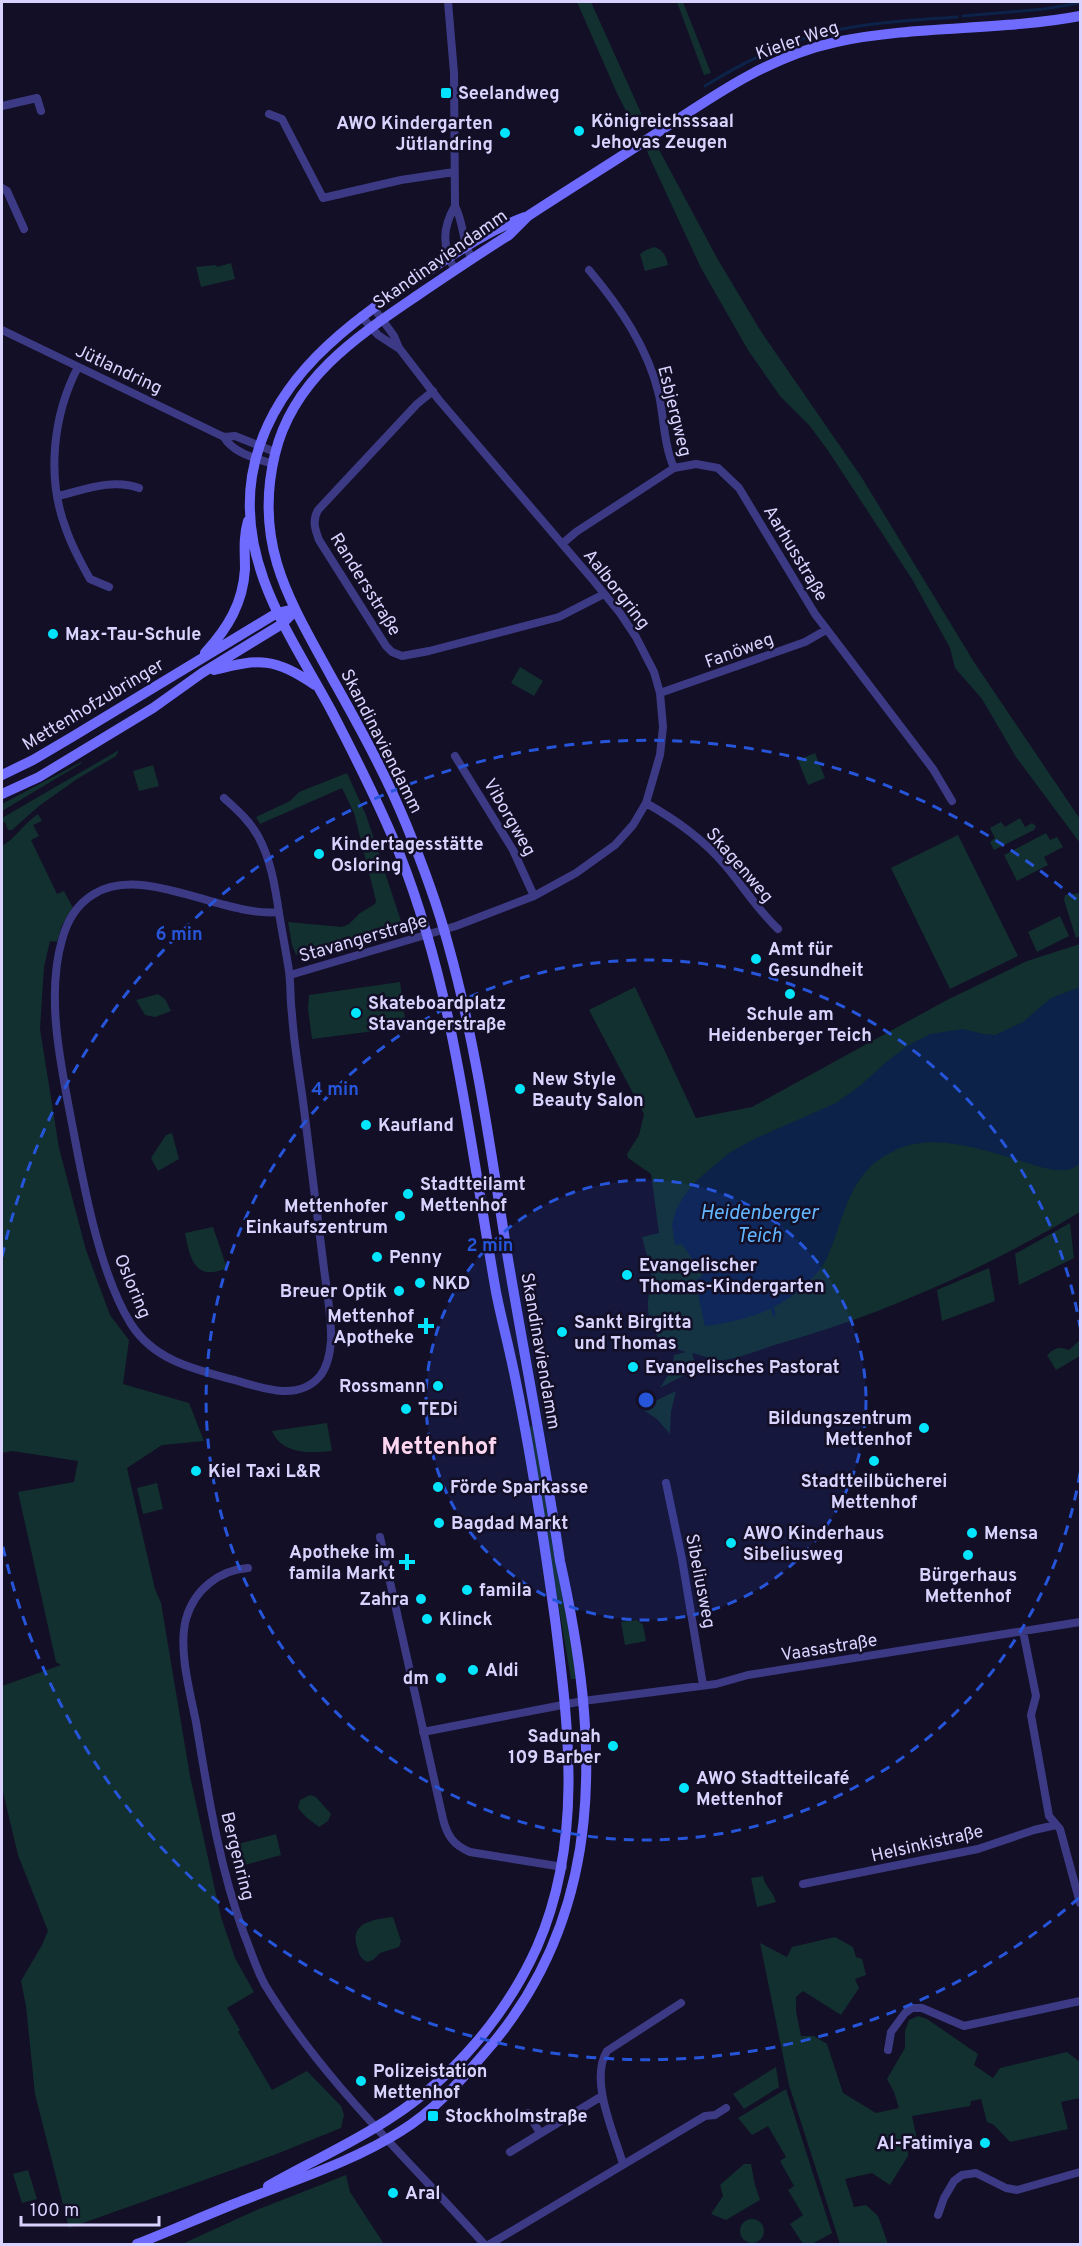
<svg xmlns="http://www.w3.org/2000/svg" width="1082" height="2246" font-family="Overpass,sans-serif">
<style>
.green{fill:#12302f}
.water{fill:#0c2248}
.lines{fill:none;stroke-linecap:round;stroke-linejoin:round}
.stream{stroke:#0c2248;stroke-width:3}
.street{stroke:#3d3a85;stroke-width:8}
.secondary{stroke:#6f6bff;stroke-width:10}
.ring{fill:none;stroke:#2655da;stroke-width:3;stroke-dasharray:10 8}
.poi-dot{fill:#00e5ff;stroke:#130f26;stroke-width:2}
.labels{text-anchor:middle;stroke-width:5;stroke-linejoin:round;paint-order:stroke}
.street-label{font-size:18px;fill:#d9d4ff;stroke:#130f26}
.poi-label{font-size:18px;font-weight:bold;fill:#d9d4ff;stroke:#130f26;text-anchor:start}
.water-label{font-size:20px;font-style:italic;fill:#62b6ff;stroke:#130f26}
.district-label{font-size:24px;font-weight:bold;fill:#ffd6f0;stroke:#130f26}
.centre{fill:#2655da;stroke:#130f26;stroke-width:3}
.ring-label{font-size:18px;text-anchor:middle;font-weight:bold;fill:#2655da;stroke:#130f26;stroke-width:5;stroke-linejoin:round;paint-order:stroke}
</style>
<rect width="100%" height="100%" fill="#130f26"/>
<!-- green -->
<path class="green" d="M 577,2 L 591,2 L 646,124 L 636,131 L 616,91 Z
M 677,2 L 683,2 L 711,73 L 704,75 Z
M 656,144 L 717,258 L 760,330 L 862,478 L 974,662 L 1080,819 L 1080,843 L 1016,757 L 982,699 L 955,668 L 950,648 L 912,579 L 829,452 L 809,425 L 780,396 L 748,350 L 701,268 L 648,154 L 647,150 Z
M 654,247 C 663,250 666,255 668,265 L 645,271 L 640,254 L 646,250 Z
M 231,263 L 235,279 L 201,287 L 196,267 L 216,265 L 217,267 Z
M 520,667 L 543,681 L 534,696 L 511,683 Z
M 119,750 L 116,756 L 77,779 L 39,806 L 12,830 L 8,830 L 5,822 L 2,823 L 2,818 Z
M 815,753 L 825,778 L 808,785 L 798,760 Z
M 81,762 L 82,763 L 2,811 L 2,804 Z
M 153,765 L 159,786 L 139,791 L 133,771 Z
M 347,773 L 366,815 L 401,921 L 393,926 L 296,955 L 292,945 L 288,922 L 342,927 L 349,924 L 360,913 L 375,904 L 376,901 L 354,813 L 342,788 L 260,824 L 256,817 L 290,801 L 299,792 Z
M 38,814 L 42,821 L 33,825 L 39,836 L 31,840 L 57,894 L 64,891 L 73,908 L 62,925 L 57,942 L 50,941 L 44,967 L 40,1029 L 59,1148 L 86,1250 L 110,1315 L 129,1340 L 123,1384 L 189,1403 L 204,1441 L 162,1445 L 127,1468 L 155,1589 L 161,1603 L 190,1776 L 221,1917 L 235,1958 L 254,1992 L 227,2008 L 240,2030 L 238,2032 L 272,2090 L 307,2071 L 341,2106 L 344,2115 L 341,2128 L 274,2155 L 69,2228 L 35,2094 L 26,2006 L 21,1981 L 42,1945 L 48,1931 L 18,1855 L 2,1788 L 2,1686 L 61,1665 L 56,1662 L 18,1492 L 74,1482 L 78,1461 L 12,1451 L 2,1453 L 2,846 C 16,838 24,823 38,814 Z
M 1020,818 L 1025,827 L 1032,823 L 1036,826 L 1034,830 L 994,850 L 990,842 L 995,838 L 990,828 L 1001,822 L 1005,827 Z
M 1046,833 L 1050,840 L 1057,837 L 1063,847 L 1044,857 L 1048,865 L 1017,881 L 1004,855 Z
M 958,835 L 1018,956 L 950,989 L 891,868 Z
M 1080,893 L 1080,936 L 1076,938 L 1064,900 L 1065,895 Z
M 1060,916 L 1069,936 L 1037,952 L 1028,932 Z
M 1080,944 L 1080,1212 C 988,1267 889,1312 785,1342 C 766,1347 742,1358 723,1360 C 714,1361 701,1355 692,1353 L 695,1363 L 692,1371 L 660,1388 L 673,1367 L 674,1355 L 686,1352 C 659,1344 647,1331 648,1301 C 648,1295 652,1289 652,1283 C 652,1268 645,1251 642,1237 L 659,1233 L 651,1174 L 628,1158 L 627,1154 L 639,1135 L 644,1114 L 589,1010 L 635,987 L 696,1118 L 752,1107 L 945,1001 L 1027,961 Z
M 400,982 L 406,1027 L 312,1039 L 308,1009 L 309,995 Z
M 158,994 L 165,999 L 171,1011 L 155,1017 L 145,1015 L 136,1000 Z
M 172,1133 L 179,1159 L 158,1171 L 151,1158 L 166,1135 Z
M 1070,1223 L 1074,1258 L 1019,1285 L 1015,1254 Z
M 213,1227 L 227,1268 C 195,1282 190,1259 185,1233 Z
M 989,1268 L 995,1301 L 942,1321 L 937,1290 Z
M 1080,1340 L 1080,1356 L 1056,1370 L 1047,1355 C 1055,1348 1059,1346 1069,1350 Z
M 676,1391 L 671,1412 L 670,1434 L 657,1419 L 637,1406 L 655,1401 Z
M 327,1423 L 332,1451 C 311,1453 282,1455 272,1431 Z
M 533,1426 L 553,1549 L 572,1645 L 576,1679 L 571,1679 L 528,1427 Z
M 157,1483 L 163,1509 L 143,1514 L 137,1488 Z
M 637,1620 L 643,1625 L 646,1641 L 625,1645 L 621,1622 Z
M 310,1795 L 316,1797 L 331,1814 L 328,1821 L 319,1827 L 306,1817 L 298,1808 L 300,1800 Z
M 276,1834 L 281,1855 L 241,1866 L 235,1845 Z
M 763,1876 C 765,1887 773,1891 776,1902 L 757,1907 L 751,1878 Z
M 393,1917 L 401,1941 L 399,1947 L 380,1953 L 373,1960 L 367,1962 C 360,1958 359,1954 357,1947 C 349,1922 375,1919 393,1917 Z
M 835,1937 L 853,1947 L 856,1957 L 862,1959 L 866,1975 L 855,1979 L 859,1988 L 841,2015 L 803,1991 L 796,1997 L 796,2011 L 801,2036 L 814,2036 L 827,2044 L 843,2093 L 876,2113 L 899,2108 L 894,2092 L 887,2079 L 905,2048 L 905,2031 L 909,2020 L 918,2016 L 927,2019 L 978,2054 L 974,2065 L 993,2078 L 1000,2068 L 1067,2052 L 1080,2062 L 1080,2098 L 1061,2102 L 1068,2129 L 1010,2142 L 994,2125 L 987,2122 L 981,2099 L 971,2101 L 970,2106 L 912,2116 L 917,2139 L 908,2142 L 908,2156 L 890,2185 L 872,2173 L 845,2179 L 854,2207 L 866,2205 L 878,2216 L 888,2244 L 840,2244 L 789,2085 L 760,1943 L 787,1957 L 792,1947 Z
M 776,2067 L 779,2087 L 744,2109 L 733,2094 Z
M 786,2089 L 832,2233 L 812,2244 L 803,2244 L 790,2224 L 803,2215 L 788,2190 L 794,2186 L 780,2161 L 786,2157 L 768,2126 L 752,2135 L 738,2118 Z
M 744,2164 L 751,2164 L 755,2185 L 760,2200 L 726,2220 L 711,2214 L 723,2196 L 720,2185 Z
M 28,2170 L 37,2199 L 22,2203 L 13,2174 Z
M 346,2175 L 350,2192 L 384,2244 L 182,2244 L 259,2209 Z
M740 2231a12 12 0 1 1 24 0a12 12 0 1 1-24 0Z"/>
<!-- water -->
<path class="water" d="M 1080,987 L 1080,1163 C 1073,1170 1066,1171 1056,1170 C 1044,1169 1032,1164 1021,1161 C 983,1150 934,1132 896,1150 C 847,1172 846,1216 827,1258 C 822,1269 813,1277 804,1286 C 775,1312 743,1321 705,1326 L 695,1281 L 703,1275 L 682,1244 L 675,1245 L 672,1225 L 676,1210 L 684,1196 L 695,1182 L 729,1153 L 754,1139 L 836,1103 L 861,1085 L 885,1063 L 907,1046 L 930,1034 L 963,1029 L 983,1034 L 995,1035 L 1023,1022 L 1051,998 Z"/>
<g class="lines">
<!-- stream -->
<path class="stream" d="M 963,16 L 1044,9 L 1080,3
M 705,86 C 745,61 790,39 837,30 C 876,22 917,20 957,17
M 773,1309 L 774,1315"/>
<!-- street -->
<path class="street" d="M 448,2 L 454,73 L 455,206 C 464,223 462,242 472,259
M 2,106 L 37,98 L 41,111
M 269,114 L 282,119 L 323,198 L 401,180 L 454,172
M 2,188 L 7,191 L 24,229
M 455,206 C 442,228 442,248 455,270
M 589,270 C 620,307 648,348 659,395 C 664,419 664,445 674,468
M 361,316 L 378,335 L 398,348
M 2,330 L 224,437 L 235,436 L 275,452
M 78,367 C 53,415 46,477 66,529 C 72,547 81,563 90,579 L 109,587
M 433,391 L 417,404 L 318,510 C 312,521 315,529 319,540 L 386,646 L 392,652 L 402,656 L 429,651 L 559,617 L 604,594
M 224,437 C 233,453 255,458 273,464
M 58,496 C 83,490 113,478 139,488
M 562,544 L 576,532 L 674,468 L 696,464 L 718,468 L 739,488 L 815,614 L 933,769 L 952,801
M 660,693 L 805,642 L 826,630
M 455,756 L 513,850 L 534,896
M 224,798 C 237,810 249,820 258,836 C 271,860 275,886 279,913 C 282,932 286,951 289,971 C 291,985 290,1000 292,1014 C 294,1046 300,1077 304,1109 C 310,1160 317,1210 323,1261 C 326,1287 332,1316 331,1341 C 330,1354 328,1366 320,1376 C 299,1401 264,1389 238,1381 C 198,1370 155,1362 131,1324 C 100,1275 84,1187 73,1129 C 62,1070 45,999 62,940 C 67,921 77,904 94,894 C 143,863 224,918 279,912
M 646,803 C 676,820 702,838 724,864 C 743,886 757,909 778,929
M 290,975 L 456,926 L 534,896 L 576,873 L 615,845 L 633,825 L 646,803 L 660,755 L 663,727 L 660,693 L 654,672 L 636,637 L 620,613 L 593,580 L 439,400 L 399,348 L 394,336 L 373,307
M 666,1483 L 682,1559 L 703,1685
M 380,1537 L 443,1819 C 447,1835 453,1845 470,1852 L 563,1867
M 248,1568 C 219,1570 194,1590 186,1619 C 178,1649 190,1692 196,1722 C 208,1794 219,1866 244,1934 C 251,1951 256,1969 265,1985 C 324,2082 409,2160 484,2244
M 1023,1631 L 1036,1696 L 1031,1715 L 1049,1816 L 1060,1829 L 1080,1903
M 423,1732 L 583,1701 L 716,1684 L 748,1675 L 1080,1622
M 803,1884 L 978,1849 L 1034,1830 L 1056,1825
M 888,2050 L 891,2032 L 905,2013 L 912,2008 L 922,2008 L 964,2026 L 1080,2001
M 528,2113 L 540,2133
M 510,2152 L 602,2096
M 623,2164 C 614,2133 589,2080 607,2051 L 681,2003
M 938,2215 L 944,2198 L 954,2181 L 962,2175 L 976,2173 L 1006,2188 L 1017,2190 L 1080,2172
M 490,2244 L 705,2116 L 715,2115 L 726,2108"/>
<!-- secondary -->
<path class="secondary" d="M 205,653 C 228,628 243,603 245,569 C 245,552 243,538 248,521
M 214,670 C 261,658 274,658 315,685
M 2,775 L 33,760 L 72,737 L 277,613 L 294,609
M 2,794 L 39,777 L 153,708 L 202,673 L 282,624 L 295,611
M 268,2186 C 308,2163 351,2144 389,2119 C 452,2079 506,2016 537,1947 C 583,1842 569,1730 555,1619 C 544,1540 532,1460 516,1382 C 510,1351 502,1322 496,1292 C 470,1145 455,995 400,855 C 380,805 356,758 331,710 C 291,636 238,565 252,476 C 268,380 349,322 425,273 C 457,252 489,230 525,217
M 137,2244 C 173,2230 208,2214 244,2200 C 297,2179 352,2162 401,2131 C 432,2112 458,2084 482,2056 C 610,1913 599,1737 560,1561 C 545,1460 525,1360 508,1259 C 491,1154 477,1047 448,944 C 437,903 422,863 406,824 C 385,773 359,726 332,678 C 290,601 253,545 275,454 C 293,379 356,337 415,297 C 446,276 477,255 509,235 L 528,216 C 569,189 610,164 651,137 C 709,99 766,57 836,42 C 916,25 1000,31 1080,16"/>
</g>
<!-- distance rings -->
<circle cx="646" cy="1400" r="220" fill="#2655da" fill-opacity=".12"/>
<g class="ring">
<circle cx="646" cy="1400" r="220"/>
<path d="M1080 1473A440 440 0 1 1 1080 1327"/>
<path d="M1079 1898A660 660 0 0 1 2 1543M2 1257A660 660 0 0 1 1079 902"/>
</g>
<!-- markers -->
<g class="poi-dot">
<rect x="440" y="87" width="12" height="12" rx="3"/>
<circle cx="579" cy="131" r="6"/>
<circle cx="505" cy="133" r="6"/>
<circle cx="53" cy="634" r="6"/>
<circle cx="319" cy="854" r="6"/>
<circle cx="756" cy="959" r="6"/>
<circle cx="790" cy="994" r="6"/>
<circle cx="356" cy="1013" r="6"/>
<circle cx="520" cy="1089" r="6"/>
<circle cx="366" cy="1125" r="6"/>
<circle cx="408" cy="1194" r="6"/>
<circle cx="400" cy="1216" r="6"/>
<circle cx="377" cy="1257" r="6"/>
<circle cx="627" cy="1275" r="6"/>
<circle cx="420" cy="1283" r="6"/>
<circle cx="399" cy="1291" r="6"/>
<path d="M423 1317h6v6h6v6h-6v6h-6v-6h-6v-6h6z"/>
<circle cx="562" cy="1332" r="6"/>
<circle cx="633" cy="1367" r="6"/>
<circle cx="438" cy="1386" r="6"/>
<circle cx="406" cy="1409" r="6"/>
<circle cx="924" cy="1428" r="6"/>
<circle cx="874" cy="1461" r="6"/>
<circle cx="196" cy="1471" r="6"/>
<circle cx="438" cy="1487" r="6"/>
<circle cx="439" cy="1523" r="6"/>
<circle cx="972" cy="1533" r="6"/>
<circle cx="731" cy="1543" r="6"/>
<circle cx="968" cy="1555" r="6"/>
<path d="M404 1553h6v6h6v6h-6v6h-6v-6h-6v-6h6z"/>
<circle cx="467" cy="1590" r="6"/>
<circle cx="421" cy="1599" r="6"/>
<circle cx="427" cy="1619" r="6"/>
<circle cx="473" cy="1670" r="6"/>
<circle cx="441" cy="1678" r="6"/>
<circle cx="613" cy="1746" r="6"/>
<circle cx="684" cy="1788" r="6"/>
<circle cx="361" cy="2081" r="6"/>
<rect x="427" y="2110" width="12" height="12" rx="3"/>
<circle cx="985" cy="2143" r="6"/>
<circle cx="393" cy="2193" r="6"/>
</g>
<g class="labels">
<!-- street labels -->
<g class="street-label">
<text transform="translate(797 40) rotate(-19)" y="6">Kieler Weg</text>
<text transform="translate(440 259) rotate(-35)" y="6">Skandinaviendamm</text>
<text transform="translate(119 369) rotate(25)" y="6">Jütlandring</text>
<text transform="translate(675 411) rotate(76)" y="6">Esbjergweg</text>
<text transform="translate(796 553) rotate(59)" y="6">Aarhusstraße</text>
<text transform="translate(366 584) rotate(58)" y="6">Randersstraße</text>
<text transform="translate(617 589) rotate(52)" y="6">Aalborgring</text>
<text transform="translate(739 650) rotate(-20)" y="6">Fanöweg</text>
<text transform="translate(93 704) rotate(-31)" y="6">Mettenhofzubringer</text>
<text transform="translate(382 741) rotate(63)" y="6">Skandinaviendamm</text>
<text transform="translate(510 817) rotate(60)" y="6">Viborgweg</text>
<text transform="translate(740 865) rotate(49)" y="6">Skagenweg</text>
<text transform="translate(363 938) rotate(-16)" y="6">Stavangerstraße</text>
<text transform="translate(133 1286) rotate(67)" y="6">Osloring</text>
<text transform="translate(541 1351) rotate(80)" y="6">Skandinaviendamm</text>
<text transform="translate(701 1581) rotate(79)" y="6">Sibeliusweg</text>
<text transform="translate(829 1647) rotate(-9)" y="6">Vaasastraße</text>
<text transform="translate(927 1843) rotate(-13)" y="6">Helsinkistraße</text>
<text transform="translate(238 1856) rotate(76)" y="6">Bergenring</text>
</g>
<!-- poi labels -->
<g class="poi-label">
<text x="458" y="99">Seelandweg</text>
<text x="591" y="127">Königreichsssaal<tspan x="591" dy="21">Jehovas Zeugen</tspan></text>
<text x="493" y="129" text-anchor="end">AWO Kindergarten<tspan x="493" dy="21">Jütlandring</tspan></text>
<text x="65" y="640">Max-Tau-Schule</text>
<text x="331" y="850">Kindertagesstätte<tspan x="331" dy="21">Osloring</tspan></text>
<text x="768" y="955">Amt für<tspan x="768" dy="21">Gesundheit</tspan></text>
<text x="368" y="1009">Skateboardplatz<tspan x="368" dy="21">Stavangerstraße</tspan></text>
<text x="790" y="1020" text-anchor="middle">Schule am<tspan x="790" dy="21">Heidenberger Teich</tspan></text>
<text x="532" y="1085">New Style<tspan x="532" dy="21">Beauty Salon</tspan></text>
<text x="378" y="1131">Kaufland</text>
<text x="420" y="1190">Stadtteilamt<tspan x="420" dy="21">Mettenhof</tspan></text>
<text x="388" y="1212" text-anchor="end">Mettenhofer<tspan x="388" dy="21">Einkaufszentrum</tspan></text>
<text x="389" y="1263">Penny</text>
<text x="639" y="1271">Evangelischer<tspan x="639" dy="21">Thomas-Kindergarten</tspan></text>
<text x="432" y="1289">NKD</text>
<text x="387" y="1297" text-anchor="end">Breuer Optik</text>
<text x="414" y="1322" text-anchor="end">Mettenhof<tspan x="414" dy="21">Apotheke</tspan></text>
<text x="574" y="1328">Sankt Birgitta<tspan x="574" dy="21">und Thomas</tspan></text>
<text x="645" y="1373">Evangelisches Pastorat</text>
<text x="426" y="1392" text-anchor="end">Rossmann</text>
<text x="418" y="1415">TEDi</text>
<text x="912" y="1424" text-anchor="end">Bildungszentrum<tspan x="912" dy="21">Mettenhof</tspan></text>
<text x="208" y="1477">Kiel Taxi L&amp;R</text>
<text x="874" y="1487" text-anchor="middle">Stadtteilbücherei<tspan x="874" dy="21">Mettenhof</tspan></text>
<text x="450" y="1493">Förde Sparkasse</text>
<text x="451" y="1529">Bagdad Markt</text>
<text x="743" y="1539">AWO Kinderhaus<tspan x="743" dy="21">Sibeliusweg</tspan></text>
<text x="984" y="1539">Mensa</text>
<text x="395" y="1558" text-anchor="end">Apotheke im<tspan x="395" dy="21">famila Markt</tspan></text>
<text x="968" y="1581" text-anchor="middle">Bürgerhaus<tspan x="968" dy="21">Mettenhof</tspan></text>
<text x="479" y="1596">famila</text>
<text x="409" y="1605" text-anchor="end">Zahra</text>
<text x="439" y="1625">Klinck</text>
<text x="485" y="1676">Aldi</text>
<text x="429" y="1684" text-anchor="end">dm</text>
<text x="601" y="1742" text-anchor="end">Sadunah<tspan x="601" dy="21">109 Barber</tspan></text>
<text x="696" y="1784">AWO Stadtteilcafé<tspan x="696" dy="21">Mettenhof</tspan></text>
<text x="373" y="2077">Polizeistation<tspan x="373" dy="21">Mettenhof</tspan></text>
<text x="445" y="2122">Stockholmstraße</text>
<text x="973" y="2149" text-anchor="end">Al-Fatimiya</text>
<text x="405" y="2199">Aral</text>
</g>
<!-- water labels -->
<g class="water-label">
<text x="759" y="1219">Heidenberger<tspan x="759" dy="23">Teich</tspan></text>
</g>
<!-- district labels -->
<g class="district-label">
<text x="439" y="1454">Mettenhof</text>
</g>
</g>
<circle cx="646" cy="1400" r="9" class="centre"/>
<g class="ring-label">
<text x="179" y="940">6 min</text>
<text x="335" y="1095">4 min</text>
<text x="490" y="1251">2 min</text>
</g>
<!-- border -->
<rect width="1082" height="2246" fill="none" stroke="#d9d4ff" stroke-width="6"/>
<!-- scale -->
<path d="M21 2216v9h138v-9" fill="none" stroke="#d9d4ff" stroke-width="3"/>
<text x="30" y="2216" font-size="18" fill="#d9d4ff" stroke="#130f26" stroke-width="4.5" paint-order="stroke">100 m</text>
</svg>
